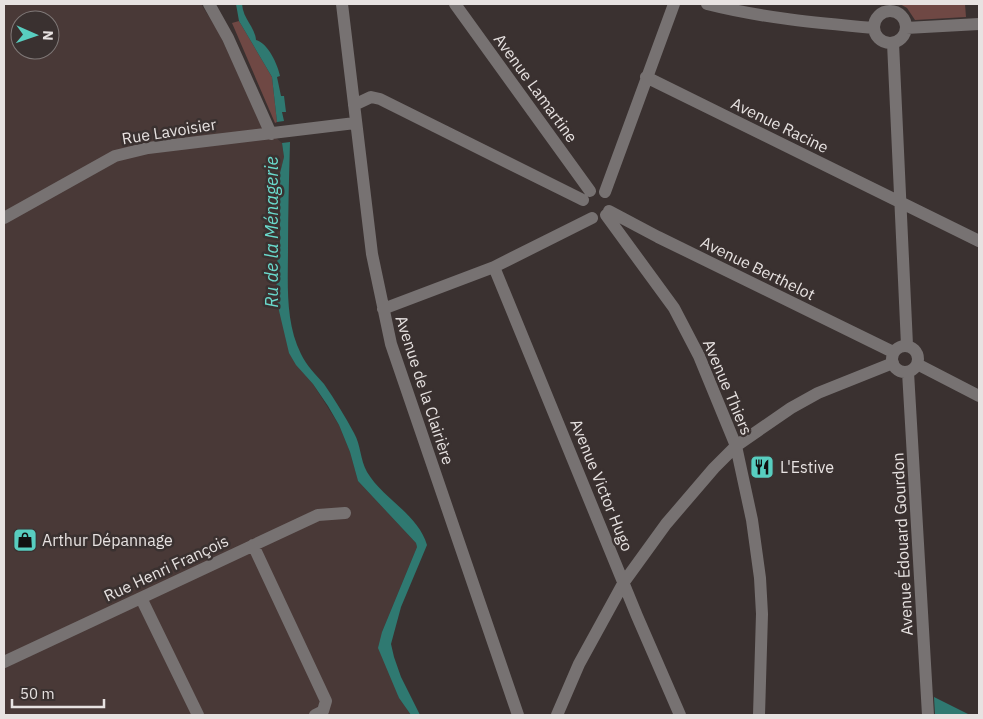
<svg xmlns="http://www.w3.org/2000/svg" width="983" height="719" font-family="'IBM Plex Sans',sans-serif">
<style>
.built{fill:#493937;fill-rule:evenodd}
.green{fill:#6f4844}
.water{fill:#2f7971}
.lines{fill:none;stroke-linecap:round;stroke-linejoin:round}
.minor{stroke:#777272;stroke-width:12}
.labels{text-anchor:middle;stroke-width:5;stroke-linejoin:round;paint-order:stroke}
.street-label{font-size:16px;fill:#e7e2e1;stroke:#3a3130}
.poi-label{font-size:16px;fill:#e7e2e1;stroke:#3a3130;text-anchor:start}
.water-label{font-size:18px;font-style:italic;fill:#6ad9cb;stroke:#3a3130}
</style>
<rect width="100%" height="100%" fill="#3a3130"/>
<!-- built -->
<path class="built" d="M 4,4 L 201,4 L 218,31 L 262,125 L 282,143 L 284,157 L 280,173 L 280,244 L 278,244 L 276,298 L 299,368 L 313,384 L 339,425 L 350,452 L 358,481 L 416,543 L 417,547 L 382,632 L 399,698 L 411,715 L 4,715 ZM 20,20 L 50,20 L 50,50 L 20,50 Z"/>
<!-- green -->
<path class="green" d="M 900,4 L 965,4 L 966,17 L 915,20 L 907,8 Z
M 239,21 L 272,77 L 277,122 L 275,123 L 232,23 Z"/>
<!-- water -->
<path class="water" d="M 236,4 L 242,4 C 243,19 255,27 256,40 C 268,43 278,65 280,76 L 277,77 L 281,96 L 284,96 L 286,112 L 282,112 L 284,121 L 277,122 L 272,77 L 239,21 Z
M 290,142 C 289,178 288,213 288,249 C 288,284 285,322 301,354 C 306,365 316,375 324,384 C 335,400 345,416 354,433 C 361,445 360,460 367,472 C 383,499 418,514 427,545 L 401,607 L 391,644 L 394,657 L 401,677 L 420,715 L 411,715 L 399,698 L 378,648 L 382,632 L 417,547 L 416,543 L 358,481 L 350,452 L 339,425 L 328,406 L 313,384 L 296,365 L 289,353 L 276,298 L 278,244 L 280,243 L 280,173 L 284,157 L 282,143 Z
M 934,697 L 970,715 L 935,715 Z"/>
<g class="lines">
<!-- minor -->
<path class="minor" d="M 209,4 L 228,38 L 271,134
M 342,4 L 372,254 L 391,344 L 518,715
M 455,4 L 590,191
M 707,4 C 762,18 818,23 874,28
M874 27a16 16 0 1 1 32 0a16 16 0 1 1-32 0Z
M 906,28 L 979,24
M 893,43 L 907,345
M 646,77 L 979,241
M 354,105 L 371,97 L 380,99 L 583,200
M 605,192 L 674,4
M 609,211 L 658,237 L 893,352
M 606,215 L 674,308 L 699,356 L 736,446 L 752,520 L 760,578 L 762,614 L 759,715
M 4,218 L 115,156 L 148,148 L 355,123
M 494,267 L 637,616 L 680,715
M 383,309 L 494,267 L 592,218
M892 359a13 13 0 1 1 26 0a13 13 0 1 1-26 0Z
M 917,364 L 979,396
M 908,372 L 928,715
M 253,545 L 326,701 L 323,711 L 315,715
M 141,598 L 198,715
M 4,662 L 318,515 L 345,513
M 557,715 L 579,664 L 624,582 L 666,524 L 714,468 L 736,446 L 791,408 L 818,393 L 893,363"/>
</g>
<!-- icons -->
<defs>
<g id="restaurant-square" transform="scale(1.25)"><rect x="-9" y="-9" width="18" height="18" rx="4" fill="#58cec0" stroke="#3a3130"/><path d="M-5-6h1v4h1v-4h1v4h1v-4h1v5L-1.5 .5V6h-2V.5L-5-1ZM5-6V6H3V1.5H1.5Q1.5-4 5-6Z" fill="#111"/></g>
<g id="shop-square" transform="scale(1.25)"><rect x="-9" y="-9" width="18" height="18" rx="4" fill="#58cec0" stroke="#3a3130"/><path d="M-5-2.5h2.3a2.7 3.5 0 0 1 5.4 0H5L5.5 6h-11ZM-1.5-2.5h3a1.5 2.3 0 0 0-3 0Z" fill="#111"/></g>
</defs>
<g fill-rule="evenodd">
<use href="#restaurant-square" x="762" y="467"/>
<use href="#shop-square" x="25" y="540"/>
</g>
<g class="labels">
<!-- street labels -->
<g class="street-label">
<text transform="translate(536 88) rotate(54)" y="6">Avenue Lamartine</text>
<text transform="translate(780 125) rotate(26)" y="6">Avenue Racine</text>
<text transform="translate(169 131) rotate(-9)" y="6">Rue Lavoisier</text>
<text transform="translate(758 268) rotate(26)" y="6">Avenue Berthelot</text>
<text transform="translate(728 387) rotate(67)" y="6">Avenue Thiers</text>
<text transform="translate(425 390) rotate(72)" y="6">Avenue de la Clairière</text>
<text transform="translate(602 485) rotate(68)" y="6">Avenue Victor Hugo</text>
<text transform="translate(902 544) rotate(-93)" y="6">Avenue Édouard Gourdon</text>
<text transform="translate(166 568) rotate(-25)" y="6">Rue Henri François</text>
</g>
<!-- poi labels -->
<g class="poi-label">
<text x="780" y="473">L'Estive</text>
<text x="42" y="546">Arthur Dépannage</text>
</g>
<!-- water labels -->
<g class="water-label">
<text transform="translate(272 232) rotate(-90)" y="6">Ru de la Ménagerie</text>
</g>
</g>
<!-- border -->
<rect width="983" height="719" fill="none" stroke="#e7e2e1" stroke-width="10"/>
<!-- north arrow -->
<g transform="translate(35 35) rotate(92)"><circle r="24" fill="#3a3130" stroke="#7f7877"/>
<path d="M0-4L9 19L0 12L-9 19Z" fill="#58cec0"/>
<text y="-8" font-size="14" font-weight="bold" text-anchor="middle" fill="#e7e2e1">N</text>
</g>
<!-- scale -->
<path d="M12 699v8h92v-8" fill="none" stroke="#e7e2e1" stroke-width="2.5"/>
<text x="20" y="699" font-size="15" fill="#e7e2e1" stroke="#3a3130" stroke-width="4" paint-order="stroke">50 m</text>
</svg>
